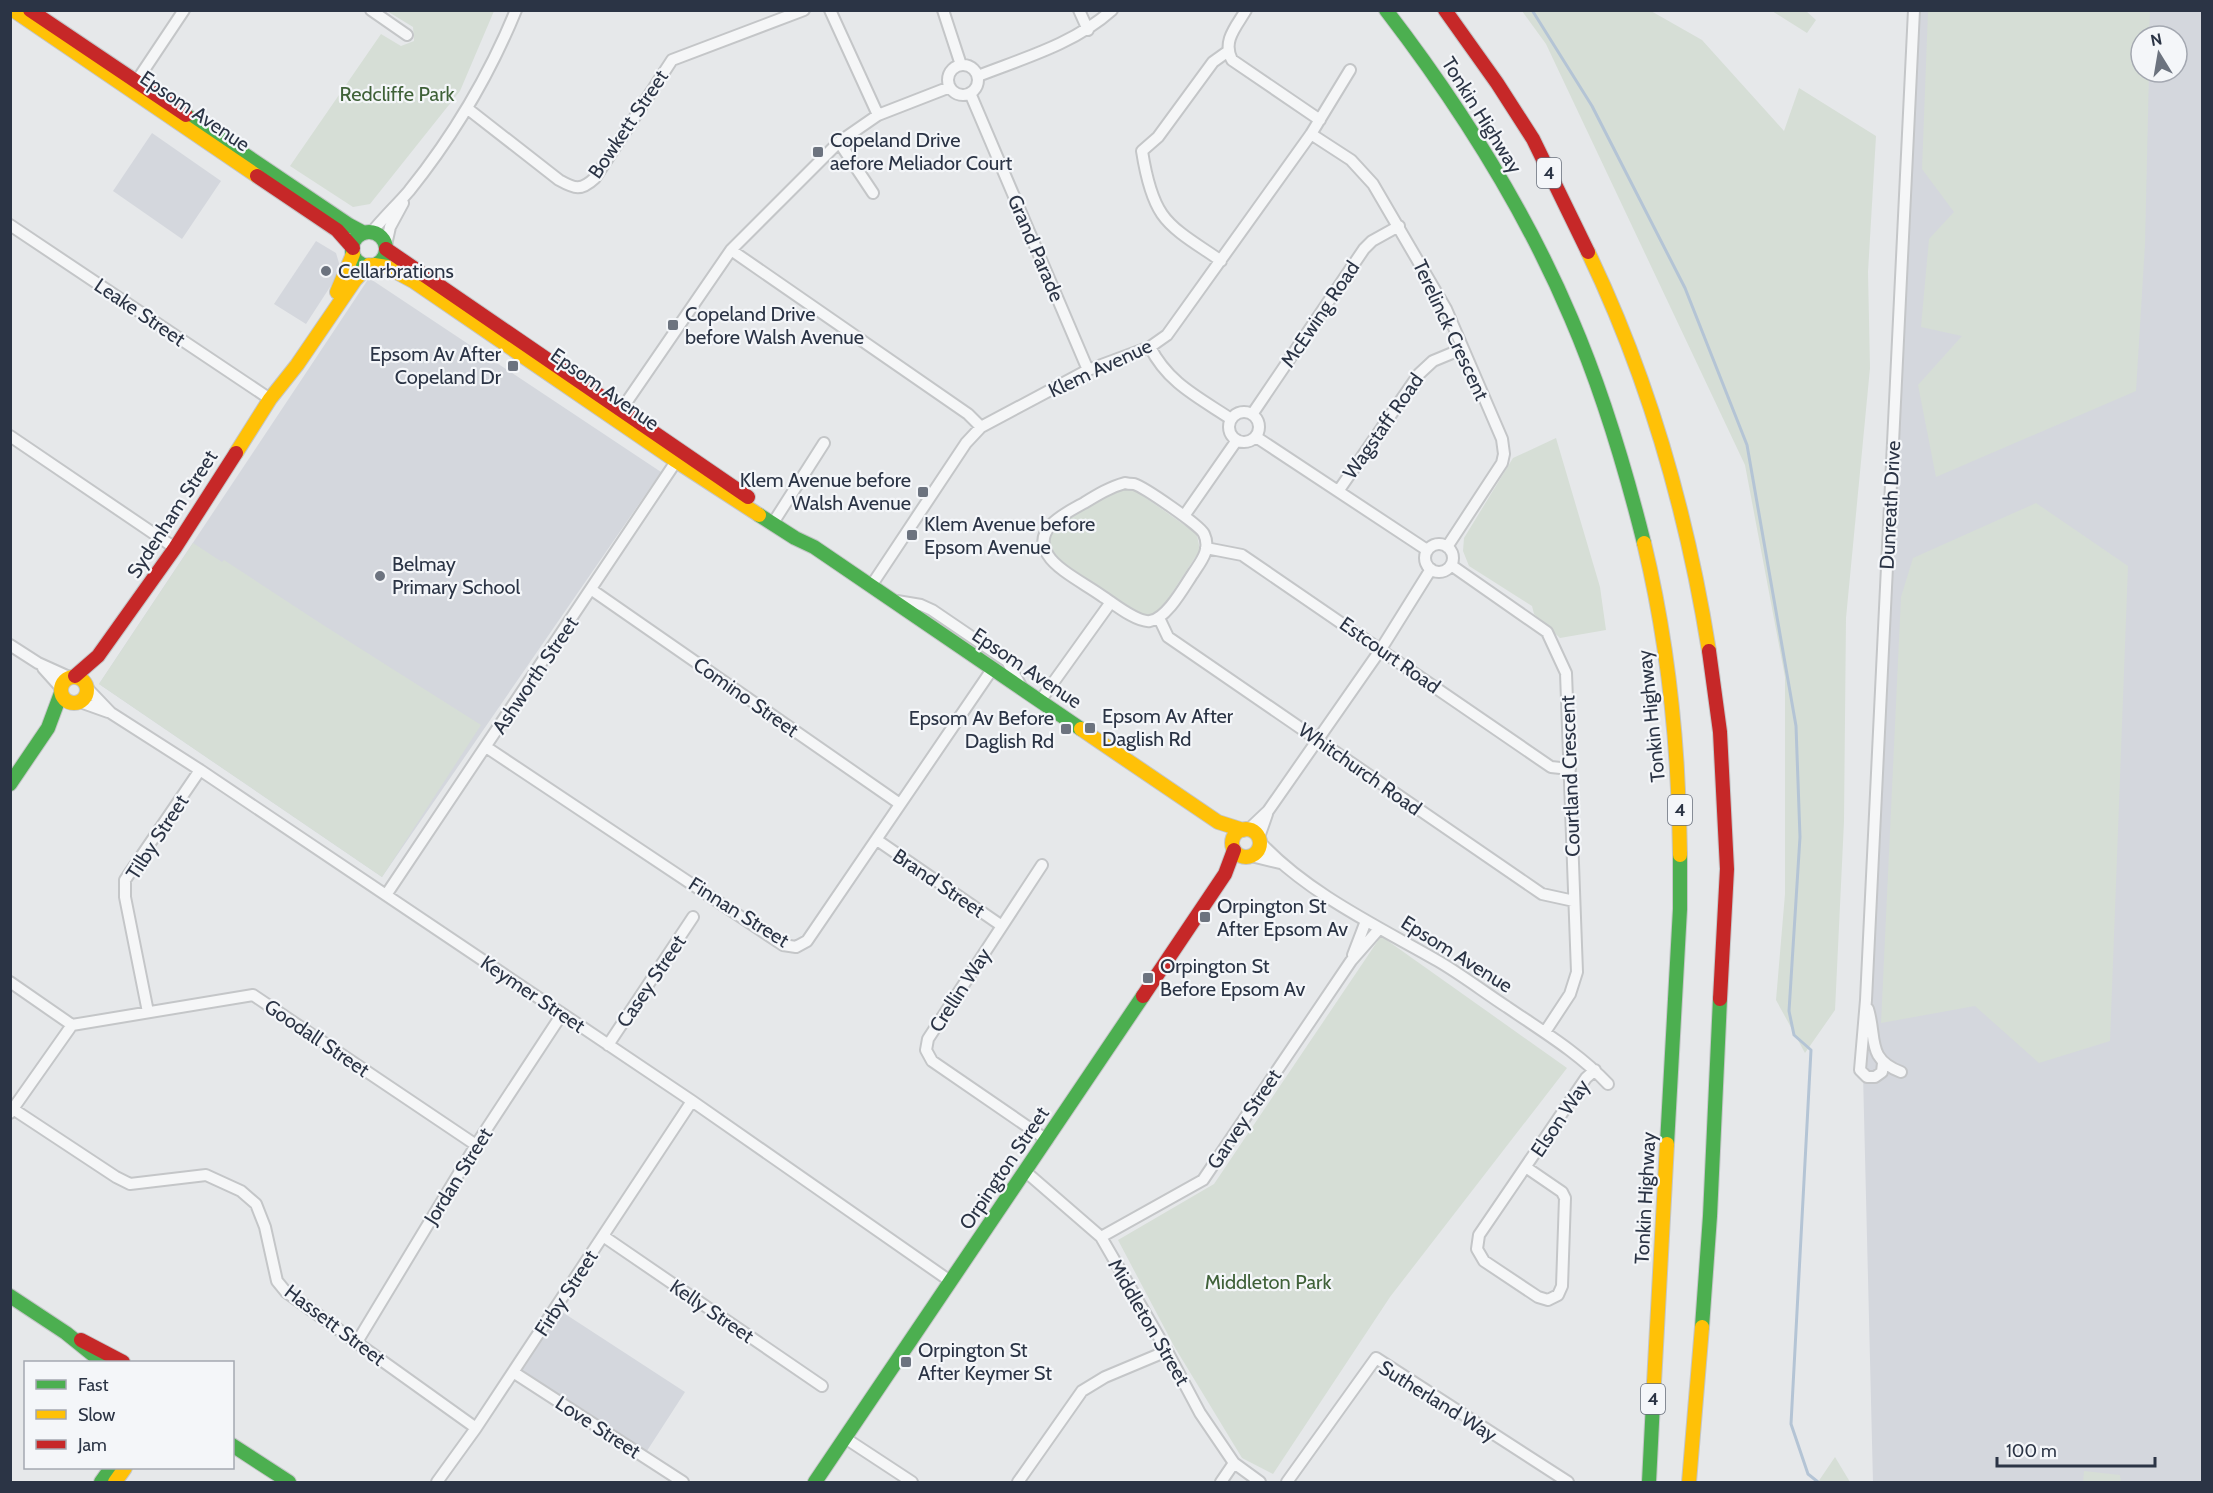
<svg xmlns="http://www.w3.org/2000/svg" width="2213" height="1493" font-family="Cabin,sans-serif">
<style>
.built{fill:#d4d7dd;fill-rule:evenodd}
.green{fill:#d6ded6}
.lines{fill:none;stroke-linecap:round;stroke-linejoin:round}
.stream{stroke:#b4c4d5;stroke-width:3}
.street-casing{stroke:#c4c6c8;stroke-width:14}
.fast-casing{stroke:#c4c6c8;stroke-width:16}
.slow-casing{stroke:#c4c6c8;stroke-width:16}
.jam-casing{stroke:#c4c6c8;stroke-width:16}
.street{stroke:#f5f6f7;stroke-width:10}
.fast{stroke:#4caf50;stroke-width:14}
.slow{stroke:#ffc107;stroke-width:14}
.jam{stroke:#c62828;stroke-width:14}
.poi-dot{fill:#6c737f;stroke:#f4f6f9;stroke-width:2}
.labels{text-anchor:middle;stroke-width:4.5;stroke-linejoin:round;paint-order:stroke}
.shield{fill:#f4f6f9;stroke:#676e7b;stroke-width:1.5}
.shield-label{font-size:18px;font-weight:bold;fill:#2b3445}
.park-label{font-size:20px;fill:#3f6138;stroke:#f4f6f9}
.street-label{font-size:20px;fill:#2b3445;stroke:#f4f6f9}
.poi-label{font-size:20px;fill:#2b3445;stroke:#f4f6f9;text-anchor:start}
</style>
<rect width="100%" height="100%" fill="#e6e8ea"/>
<!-- built -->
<path class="built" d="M 1913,11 L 2202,11 L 2202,1482 L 1873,1482 L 1863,1074 ZM 2141,36 L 2177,36 L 2177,72 L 2141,72 Z
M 152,133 L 221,181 L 182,239 L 113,191 Z
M 316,241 L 336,253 L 341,270 L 306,324 L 274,304 Z
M 369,278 L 661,472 L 382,877 L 99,684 Z
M 556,1308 L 685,1392 L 643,1457 L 513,1372 Z"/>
<!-- green -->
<path class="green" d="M 387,11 L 494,11 L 460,91 L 370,204 L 353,207 L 290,166 L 381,34 L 401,46 L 414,41 L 413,27 Z
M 1522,11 L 1651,11 L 1702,40 L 1784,131 L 1799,88 L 1876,136 L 1868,272 L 1870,368 L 1846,618 L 1844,821 L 1835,1010 L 1805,1053 L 1776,1000 L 1785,894 L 1785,677 L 1745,465 L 1546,44 Z
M 1772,11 L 1806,11 L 1816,20 L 1807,33 Z
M 1928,11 L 2150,11 L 2149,36 L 2141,36 L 2141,72 L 2149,72 L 2145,244 L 2136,391 L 1936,477 L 1918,385 L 1962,336 L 1921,327 L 1929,239 L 1954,212 L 1922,169 Z
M 1556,438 L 1600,587 L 1606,630 L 1560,638 L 1534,614 L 1532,606 L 1469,566 L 1463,551 L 1464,538 L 1513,458 Z
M 1125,488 L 1136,491 L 1193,531 L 1197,535 L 1200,550 L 1160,611 L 1148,616 L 1138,615 L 1053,557 L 1047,542 L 1056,521 L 1116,489 Z
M 2036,503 L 2128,566 L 2110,1041 L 2039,1063 L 1975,1006 L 1881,1023 L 1901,597 L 1913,558 Z
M 193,543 L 222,562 L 224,560 L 320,623 L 481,725 L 382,877 L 99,684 Z
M 1381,936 L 1567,1068 L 1390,1297 L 1273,1474 L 1242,1458 L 1174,1346 L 1118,1240 L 1214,1184 Z
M 1835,1457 L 1850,1482 L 1818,1482 Z
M 2084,1471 L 2120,1475 L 2121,1482 L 2083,1482 Z"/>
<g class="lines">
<!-- stream -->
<path class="stream" d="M 1532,10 L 1592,106 L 1685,288 L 1747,445 L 1796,726 L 1800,837 L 1789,1011 L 1794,1035 L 1811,1050 L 1791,1424 L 1808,1474 L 1818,1482"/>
<!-- street casing -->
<g class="street-casing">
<path id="street" d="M 371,10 L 407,35
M 830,10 L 878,115
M 943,10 L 961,65
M 1079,10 L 1088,30
M 1246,10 C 1236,27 1222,41 1232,60 L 1320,120
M948 80a15 15 0 1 1 30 0a15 15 0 1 1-30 0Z
M 978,76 C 1024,58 1074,44 1112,10
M 132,88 L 184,10
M 970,93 L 1088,370
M 468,109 L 559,180 C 575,189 581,191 595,178 L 672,60 L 804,10
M 1311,134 L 1351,160 L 1373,184 L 1446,309 L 1502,439 L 1504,454 L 1502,463 L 1447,547
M 839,142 L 873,193
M 10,225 L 270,399
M 372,232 C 383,218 397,205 409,191 C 454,135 489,76 516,10
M 386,245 L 390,227 L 403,203
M 731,250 L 968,414 L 981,427
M 1221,261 C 1202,247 1175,233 1162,214 C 1151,198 1145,170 1142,151 L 1158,137 L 1213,62 L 1227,52
M 1150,347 C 1168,383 1198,397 1231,419
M1229 427a15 15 0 1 1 30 0a15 15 0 1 1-30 0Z
M 1253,413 L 1364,249 L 1372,241 L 1399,226
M 617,416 L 731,250 L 839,142 L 878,115 L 950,87
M 10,436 L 175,548
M 1256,437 L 1427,550
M 1125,483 C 1128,484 1131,484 1134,484 C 1144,487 1201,526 1204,534 C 1211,549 1202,560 1194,572 C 1185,585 1167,619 1150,621 C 1137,623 1113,603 1102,596 C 1087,585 1057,570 1048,555 C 1031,529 1066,513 1084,503 C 1097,495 1110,487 1125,483 Z
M 1339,490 L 1419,374 L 1433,361 L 1462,349
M 1184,516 L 1237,440
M 773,523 L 824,443
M1425 558a14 14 0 1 1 28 0a14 14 0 1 1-28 0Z
M 1206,548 L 1242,555 L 1551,767 L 1570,769
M 1451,565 L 1547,632 L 1566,673 L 1577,972 L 1570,994 L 1545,1032
M 871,586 L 966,443 L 981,427 L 1088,370 L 1150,347 L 1167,335 L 1311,134 L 1350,70
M 592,590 L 900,804
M 897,601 L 921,605 L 932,610 L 1007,661 L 1022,688
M 1159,618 L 1168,637 L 1542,894 L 1574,901
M 10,645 L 38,663 L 69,677
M 43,668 L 61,688
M 88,689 L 111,713 L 200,770 L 692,1101 L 950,1281
M 1040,701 L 1111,602
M 80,702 L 108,712
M 486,747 L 783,945 L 796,947 L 807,941 L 993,668
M 1249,829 L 1268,811 L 1381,649 L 1431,569
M 1259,837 L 1267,814
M 877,840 L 1002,926
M 1260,842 C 1307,893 1379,927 1438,961 C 1462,975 1484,992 1507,1007 C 1542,1031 1579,1053 1608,1084
M 1251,856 L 1280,863
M 1042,865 L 928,1039 L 926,1050 L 932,1061 L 1047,1140
M 386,895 L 679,457
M 1353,955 L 1366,921
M 10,982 L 72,1025 L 253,995 L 476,1145
M 1868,1009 C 1877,1038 1866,1059 1901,1072
M 148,1012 L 125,897 L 125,880 L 200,770
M 608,1045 L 693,917
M 1883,1063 L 1882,1072 L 1875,1077 L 1867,1077 L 1860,1070 L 1866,1000 L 1914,10
M 13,1109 L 116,1177 L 130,1184 L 206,1175 L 241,1191 L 256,1204 L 265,1227 L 277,1281 L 286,1292 L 476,1428
M 10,1113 L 72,1025
M 1527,1168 L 1562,1192 L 1565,1198 L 1562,1286 L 1558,1295 L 1548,1300 L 1538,1297 L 1484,1261 L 1477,1249 L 1479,1235 L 1586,1078 L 1595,1070
M 1026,1172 L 1101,1237 L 1167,1351 L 1200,1413 L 1234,1463 L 1260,1482
M 603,1236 L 822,1386
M 1101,1237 L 1203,1180 L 1351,961 L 1379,929
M 357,1342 L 476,1145 L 562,1014
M 513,1372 L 683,1482
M 845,1438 L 912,1482
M 437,1482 L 476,1428 L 692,1101
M 1018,1482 L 1082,1391 L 1105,1377 L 1167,1351
M 1221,1482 L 1234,1463
M 1287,1482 L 1376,1358 L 1568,1482"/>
</g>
<!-- fast casing -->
<g class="fast-casing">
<path id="fast" d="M 1386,10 C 1459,105 1524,207 1571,318 C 1602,390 1625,467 1644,543
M 186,115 L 349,225 L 364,233
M352 249a17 17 0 1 1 34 0a17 17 0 1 1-34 0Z
M 759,515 L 795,538 L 814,547 L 1081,729
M 10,784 L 48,728 L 61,693
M 1667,1144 L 1680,909 L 1680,855
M 10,1296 L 66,1333 L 102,1362
M 1702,1327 L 1710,1216 L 1720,999
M 232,1445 L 289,1482
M 101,1482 L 111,1468
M 815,1482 L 1143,996
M 1649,1482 L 1654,1383"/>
</g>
<!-- slow casing -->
<g class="slow-casing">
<path id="slow" d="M 13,10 L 257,176
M 1588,252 C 1649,379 1687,513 1709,651
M 374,265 L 387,267 L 413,281 L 676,461 L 759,515
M 337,292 L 353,254
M 236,453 L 270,399 L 297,365 L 355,280 L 369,265
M 1644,543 C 1669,646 1679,749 1680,855
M61 690a13 13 0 1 1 26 0a13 13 0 1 1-26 0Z
M 1081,729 L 1218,822 L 1243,830
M1232 843a14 14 0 1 1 28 0a14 14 0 1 1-28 0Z
M 1654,1383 L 1667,1144
M 115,1482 L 125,1468
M 1689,1482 L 1702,1327"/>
</g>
<!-- jam casing -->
<g class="jam-casing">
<path id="jam" d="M 30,10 L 186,115
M 1445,10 L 1497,83 L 1533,139 L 1588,252
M 257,176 L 337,230 L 353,248
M 386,249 L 748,497
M 1709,651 L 1720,732 L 1727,869 L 1720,999
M 75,676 L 98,656 L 175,548 L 236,453
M 1143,996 L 1225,874 L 1234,850
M 81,1340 L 123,1362"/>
</g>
<!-- street -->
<use href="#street" class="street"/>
<!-- fast -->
<use href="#fast" class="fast"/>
<!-- slow -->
<use href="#slow" class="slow"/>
<!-- jam -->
<use href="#jam" class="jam"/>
</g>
<!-- markers -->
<g class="poi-dot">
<rect x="812" y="146" width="12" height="12" rx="3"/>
<circle cx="326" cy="271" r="6"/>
<rect x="667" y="319" width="12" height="12" rx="3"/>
<rect x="507" y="360" width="12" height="12" rx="3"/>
<rect x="917" y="486" width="12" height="12" rx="3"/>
<rect x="906" y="529" width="12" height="12" rx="3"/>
<circle cx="380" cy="576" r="6"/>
<rect x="1084" y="722" width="12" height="12" rx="3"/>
<rect x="1060" y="723" width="12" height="12" rx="3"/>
<rect x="1199" y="911" width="12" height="12" rx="3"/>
<rect x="1142" y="972" width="12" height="12" rx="3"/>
<rect x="900" y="1356" width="12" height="12" rx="3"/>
</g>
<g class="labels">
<!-- shield labels -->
<g class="shield">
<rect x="1537" y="158" width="24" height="30" rx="4.5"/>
<rect x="1668" y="795" width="24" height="30" rx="4.5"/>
<rect x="1641" y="1384" width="24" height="30" rx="4.5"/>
</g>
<g class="shield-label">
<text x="1549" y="179">4</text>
<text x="1680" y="816">4</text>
<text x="1653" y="1405">4</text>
</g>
<!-- park labels -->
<g class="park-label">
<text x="397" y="101">Redcliffe Park</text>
<text x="1268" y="1289">Middleton Park</text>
</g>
<!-- street labels -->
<g class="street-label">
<text transform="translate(195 111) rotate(34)" y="7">Epsom Avenue</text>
<text transform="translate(1482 115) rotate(58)" y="7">Tonkin Highway</text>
<text transform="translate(628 124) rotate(-56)" y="7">Bowkett Street</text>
<text transform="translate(1036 248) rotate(67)" y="7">Grand Parade</text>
<text transform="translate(140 312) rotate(34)" y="7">Leake Street</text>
<text transform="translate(1320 314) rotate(-56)" y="7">McEwing Road</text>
<text transform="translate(1451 330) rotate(65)" y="7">Terelinck Crescent</text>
<text transform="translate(1100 368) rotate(-25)" y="7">Klem Avenue</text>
<text transform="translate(605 389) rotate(35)" y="7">Epsom Avenue</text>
<text transform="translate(1383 426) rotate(-55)" y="7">Wagstaff Road</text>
<text transform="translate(1890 505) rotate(-87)" y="7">Dunreath Drive</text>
<text transform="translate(172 514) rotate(-57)" y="7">Sydenham Street</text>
<text transform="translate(1390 655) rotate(35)" y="7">Estcourt Road</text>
<text transform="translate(1027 668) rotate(34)" y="7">Epsom Avenue</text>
<text transform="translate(535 675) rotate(-56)" y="7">Ashworth Street</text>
<text transform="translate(746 697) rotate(35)" y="7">Comino Street</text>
<text transform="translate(1651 716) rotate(-96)" y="7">Tonkin Highway</text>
<text transform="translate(1360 769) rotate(35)" y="7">Whitchurch Road</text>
<text transform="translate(1570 776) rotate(-92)" y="7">Courtland Crescent</text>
<text transform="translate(157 837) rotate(-57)" y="7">Tilby Street</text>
<text transform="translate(939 883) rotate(34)" y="7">Brand Street</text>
<text transform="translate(739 912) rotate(32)" y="7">Finnan Street</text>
<text transform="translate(1457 954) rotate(32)" y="7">Epsom Avenue</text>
<text transform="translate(651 981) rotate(-56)" y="7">Casey Street</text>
<text transform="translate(960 990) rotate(-57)" y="7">Crellin Way</text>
<text transform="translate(533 994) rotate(34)" y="7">Keymer Street</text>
<text transform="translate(317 1038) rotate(34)" y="7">Goodall Street</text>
<text transform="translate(1560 1118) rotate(-56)" y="7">Elson Way</text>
<text transform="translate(1244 1119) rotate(-56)" y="7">Garvey Street</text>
<text transform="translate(1004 1168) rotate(-56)" y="7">Orpington Street</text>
<text transform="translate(458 1176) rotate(-58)" y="7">Jordan Street</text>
<text transform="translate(1645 1198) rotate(-87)" y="7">Tonkin Highway</text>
<text transform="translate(566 1293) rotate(-57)" y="7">Firby Street</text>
<text transform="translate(712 1311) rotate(34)" y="7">Kelly Street</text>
<text transform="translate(1149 1322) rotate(60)" y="7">Middleton Street</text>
<text transform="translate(335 1325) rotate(37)" y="7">Hassett Street</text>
<text transform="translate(1438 1401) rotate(32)" y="7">Sutherland Way</text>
<text transform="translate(598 1427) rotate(33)" y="7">Love Street</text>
</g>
<!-- poi labels -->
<g class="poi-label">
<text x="830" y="147">Copeland Drive<tspan x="830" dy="23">aefore Meliador Court</tspan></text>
<text x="338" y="278">Cellarbrations</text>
<text x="685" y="321">Copeland Drive<tspan x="685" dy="23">before Walsh Avenue</tspan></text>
<text x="501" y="361" text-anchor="end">Epsom Av After<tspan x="501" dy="23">Copeland Dr</tspan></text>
<text x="911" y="487" text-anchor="end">Klem Avenue before<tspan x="911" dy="23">Walsh Avenue</tspan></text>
<text x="924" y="531">Klem Avenue before<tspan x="924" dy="23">Epsom Avenue</tspan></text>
<text x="392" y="571">Belmay<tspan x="392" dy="23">Primary School</tspan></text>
<text x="1102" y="723">Epsom Av After<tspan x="1102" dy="23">Daglish Rd</tspan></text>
<text x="1054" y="725" text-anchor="end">Epsom Av Before<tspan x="1054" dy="23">Daglish Rd</tspan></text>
<text x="1217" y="913">Orpington St<tspan x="1217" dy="23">After Epsom Av</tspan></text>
<text x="1160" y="973">Orpington St<tspan x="1160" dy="23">Before Epsom Av</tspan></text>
<text x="918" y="1357">Orpington St<tspan x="918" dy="23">After Keymer St</tspan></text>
</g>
</g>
<!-- border -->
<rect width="2213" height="1493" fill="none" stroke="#2b3445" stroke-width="24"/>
<!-- legend -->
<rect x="24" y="1361" width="210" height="108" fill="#f4f6f9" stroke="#a4a8b1" stroke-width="1.5"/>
<rect x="36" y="1380" width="30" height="9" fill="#4caf50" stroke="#a4a8b1" stroke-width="1.5"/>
<text x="78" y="1391" font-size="18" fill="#2b3445">Fast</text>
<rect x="36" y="1410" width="30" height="9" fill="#ffc107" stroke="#a4a8b1" stroke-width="1.5"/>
<text x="78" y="1421" font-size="18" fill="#2b3445">Slow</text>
<rect x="36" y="1440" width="30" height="9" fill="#c62828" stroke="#a4a8b1" stroke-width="1.5"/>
<text x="78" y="1451" font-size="18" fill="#2b3445">Jam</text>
<!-- north arrow -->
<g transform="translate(2159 54) rotate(349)"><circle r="28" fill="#f4f6f9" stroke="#a4a8b1" stroke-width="1.5"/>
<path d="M0-4.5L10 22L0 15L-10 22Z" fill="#6c737f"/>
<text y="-9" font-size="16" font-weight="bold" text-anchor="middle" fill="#2b3445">N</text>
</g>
<!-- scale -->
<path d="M1997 1457v9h158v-9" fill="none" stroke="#2b3445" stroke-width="3"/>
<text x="2006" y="1457" font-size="18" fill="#2b3445" stroke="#f4f6f9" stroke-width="4.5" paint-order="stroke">100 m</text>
</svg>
